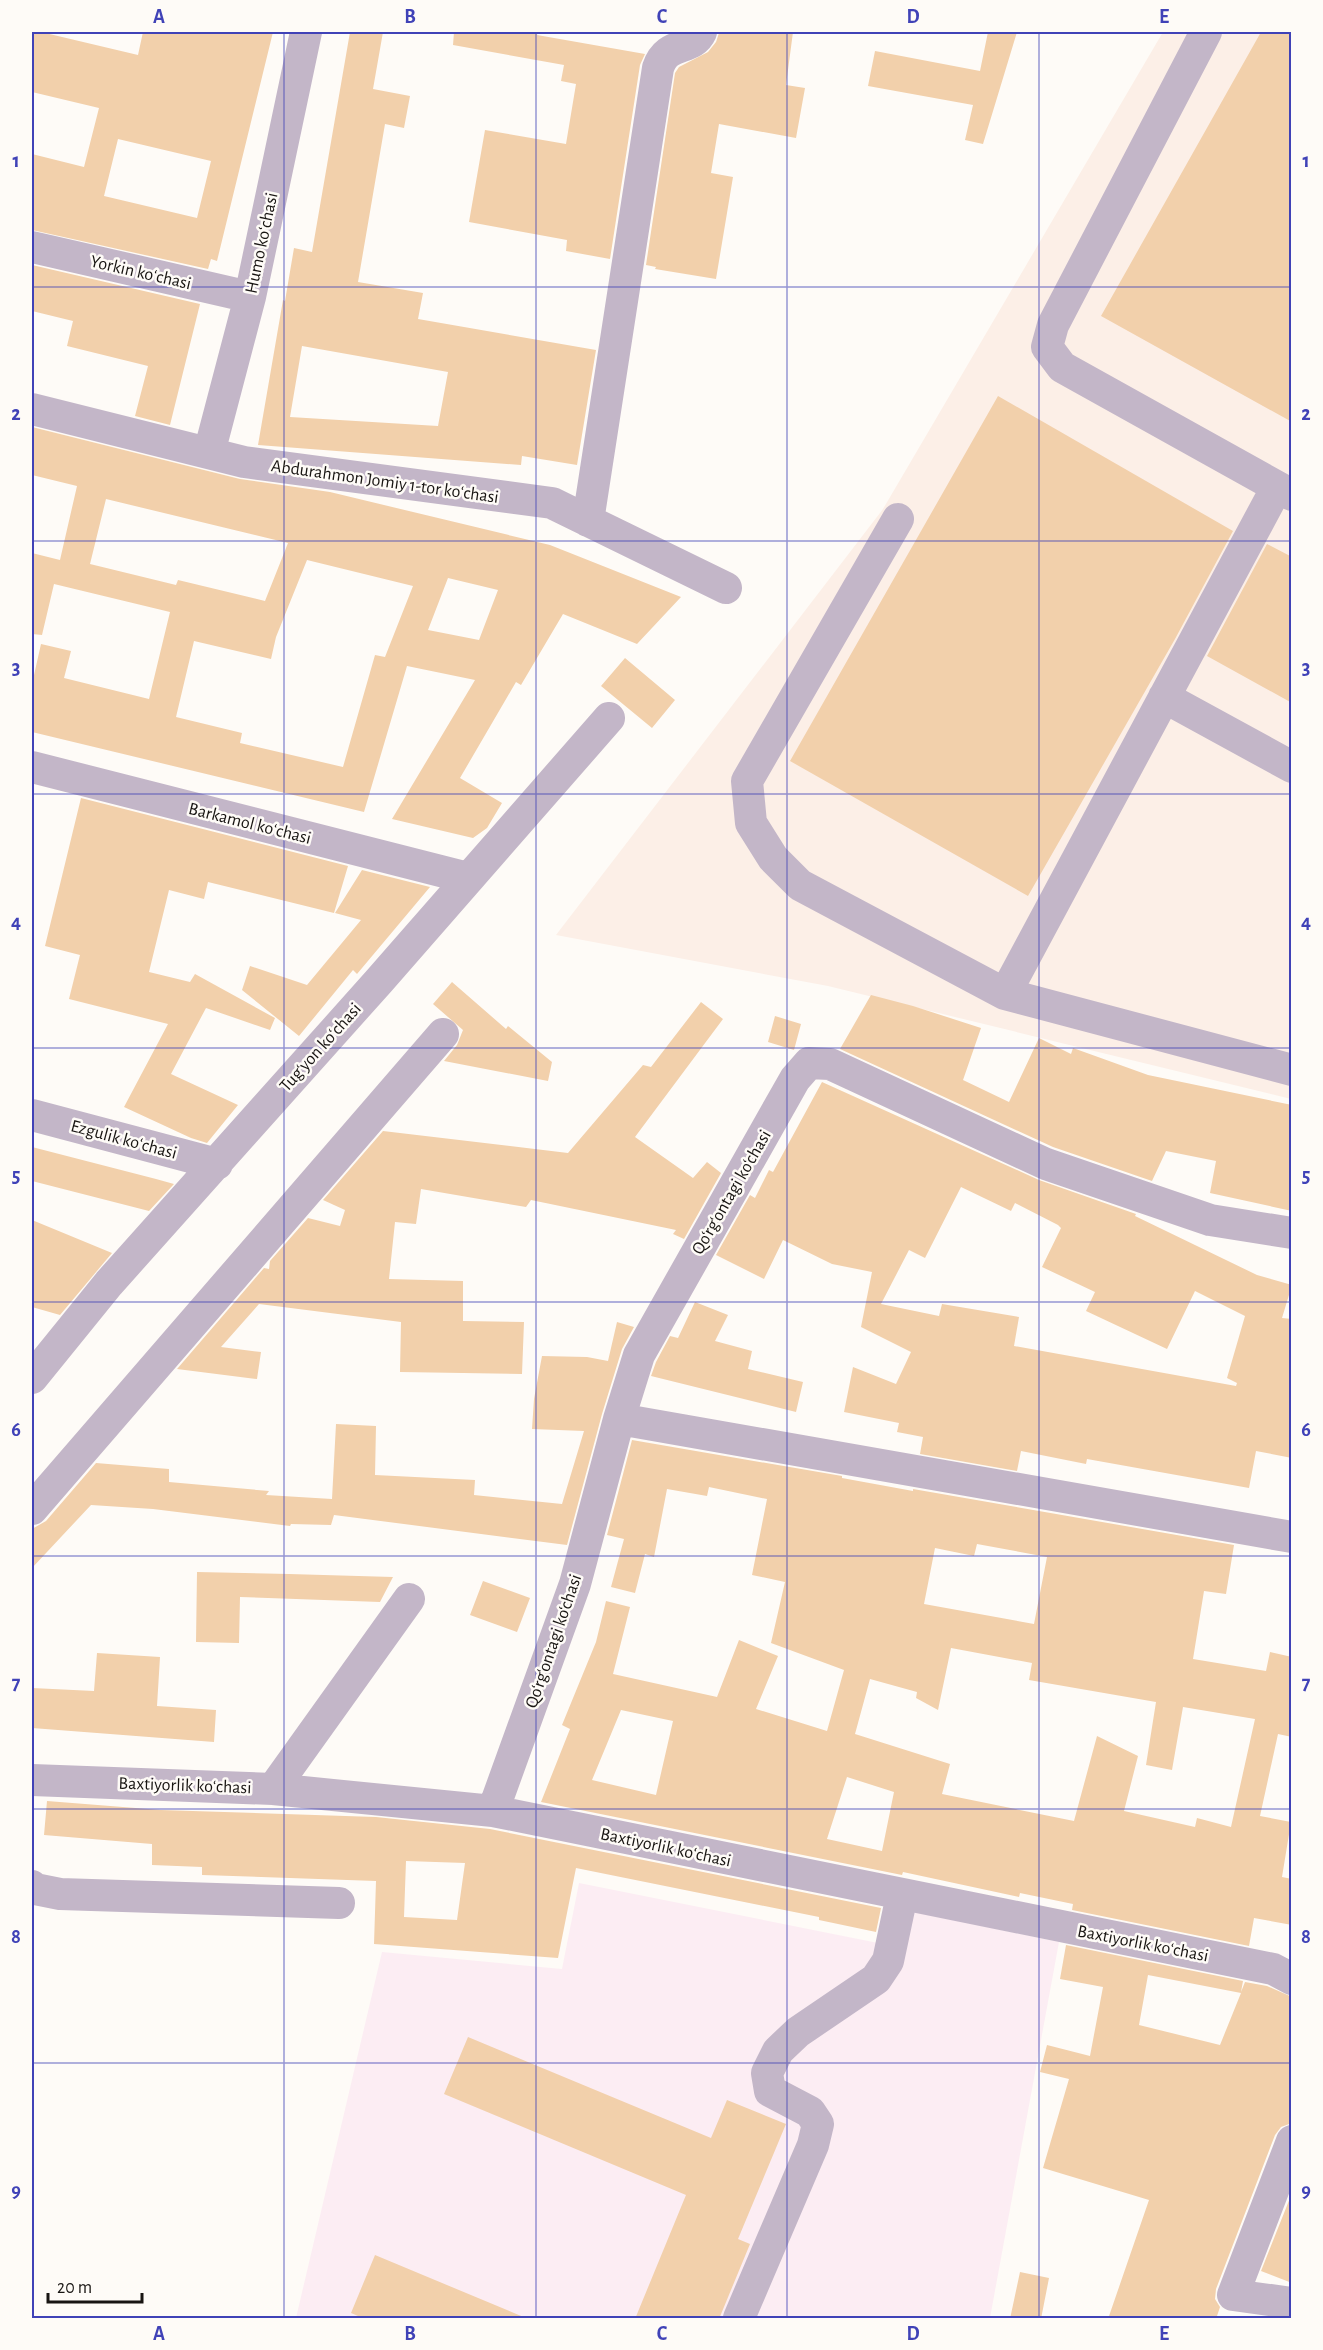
<svg xmlns="http://www.w3.org/2000/svg" width="1323" height="2350" font-family="'Alegreya Sans',sans-serif">
<style>
.industrial{fill:#fcefe7}
.medical{fill:#fcedf3}
.building{fill:#f2d0ab;fill-rule:evenodd}
.lines{fill:none;stroke-linecap:round;stroke-linejoin:round}
.minor{stroke:#c3b6c8;stroke-width:32}
.grid{fill:none;stroke:#4042b7;stroke-width:1.5;stroke-opacity:0.55}
.labels{text-anchor:middle;stroke-width:5;stroke-linejoin:round;paint-order:stroke}
.street-label{font-size:18px;fill:#181512;stroke:#fefbf7}
.neatline{fill:none;stroke:#4042b7;stroke-width:2}
.grid-label{font-size:20px;text-anchor:middle;font-weight:bold;fill:#4042b7}
</style>
<rect width="100%" height="100%" fill="#fefbf7"/>
<!-- industrial -->
<path class="industrial" d="M 1163,32 L 1291,32 L 1291,1099 L 828,986 L 556,935 L 883,509 Z"/>
<!-- medical -->
<path class="medical" d="M 579,1883 L 893,1946 L 900,1909 L 1059,1942 L 990,2318 L 296,2318 L 382,1952 L 562,1969 Z"/>
<!-- building -->
<path class="building" d="M 32,32 L 41,32 L 138,55 L 143,32 L 273,32 L 217,261 L 211,259 L 208,269 L 32,230 L 32,154 L 84,167 L 99,108 L 32,92 ZM 118,139 L 211,161 L 197,218 L 104,196 Z
M 350,32 L 383,32 L 373,89 L 410,96 L 404,128 L 385,124 L 358,282 L 423,293 L 418,319 L 596,350 L 577,465 L 522,456 L 521,465 L 258,445 L 283,300 L 285,301 L 294,248 L 312,252 ZM 302,346 L 448,372 L 438,426 L 290,417 Z
M 454,32 L 538,32 L 537,35 L 645,54 L 640,65 L 610,259 L 566,251 L 567,240 L 469,222 L 485,130 L 566,144 L 576,84 L 561,81 L 564,65 L 453,45 Z
M 988,32 L 1017,32 L 983,144 L 965,140 L 973,105 L 868,86 L 875,51 L 980,71 Z
M 1261,32 L 1292,32 L 1292,422 L 1101,316 Z
M 719,33 L 793,32 L 786,85 L 805,88 L 796,138 L 719,124 L 711,173 L 733,177 L 716,279 L 655,269 L 656,267 L 646,265 L 675,73 L 679,67 L 708,52 L 716,42 Z
M 32,265 L 200,304 L 170,425 L 135,416 L 148,366 L 67,346 L 73,321 L 32,311 Z
M 998,396 L 1233,531 L 1175,639 L 1028,896 L 790,761 Z
M 32,427 L 240,479 L 330,492 L 550,545 L 681,597 L 637,644 L 563,614 L 521,685 L 516,682 L 460,778 L 502,803 L 487,828 L 473,838 L 392,819 L 475,680 L 407,666 L 364,812 L 32,732 L 32,684 L 41,644 L 71,651 L 64,678 L 149,699 L 170,612 L 54,584 L 42,635 L 32,634 L 32,553 L 60,560 L 77,486 L 32,475 ZM 106,499 L 288,543 L 265,601 L 178,580 L 176,585 L 90,564 ZM 307,560 L 413,586 L 385,657 L 375,655 L 343,767 L 240,743 L 242,733 L 176,717 L 194,641 L 271,659 L 276,637 ZM 448,578 L 498,590 L 479,640 L 428,630 Z
M 1267,544 L 1292,557 L 1292,703 L 1207,656 Z
M 625,658 L 675,700 L 652,728 L 601,686 Z
M 81,798 L 348,866 L 334,913 L 208,882 L 204,899 L 169,890 L 149,972 L 190,982 L 195,974 L 275,1018 L 270,1030 L 206,1008 L 171,1074 L 238,1105 L 207,1143 L 191,1138 L 124,1107 L 168,1024 L 69,999 L 80,955 L 45,946 Z
M 362,870 L 430,887 L 357,974 L 353,970 L 299,1036 L 242,990 L 250,966 L 307,985 L 361,920 L 335,913 Z
M 452,982 L 506,1029 L 508,1026 L 552,1062 L 548,1081 L 444,1061 L 457,1045 L 463,1030 L 433,1004 Z
M 871,995 L 913,1006 L 981,1028 L 963,1080 L 1009,1102 L 1039,1038 L 1071,1054 L 1073,1048 L 1148,1075 L 1292,1105 L 1292,1211 L 1210,1193 L 1216,1161 L 1166,1151 L 1152,1181 L 1053,1147 L 840,1049 Z
M 701,1002 L 723,1019 L 635,1137 L 693,1178 L 707,1162 L 721,1173 L 684,1239 L 673,1234 L 676,1230 L 531,1200 L 526,1207 L 421,1189 L 416,1224 L 395,1222 L 389,1279 L 463,1281 L 463,1321 L 524,1322 L 522,1374 L 400,1372 L 401,1322 L 259,1304 L 221,1347 L 261,1352 L 257,1379 L 177,1369 L 264,1268 L 269,1269 L 270,1261 L 308,1218 L 340,1226 L 345,1210 L 323,1200 L 383,1131 L 568,1153 L 643,1065 L 651,1067 Z
M 775,1016 L 801,1024 L 794,1050 L 768,1042 Z
M 822,1082 L 1039,1180 L 1136,1214 L 1135,1216 L 1257,1275 L 1292,1285 L 1282,1318 L 1292,1319 L 1292,1458 L 1256,1451 L 1249,1488 L 1087,1459 L 1086,1464 L 1021,1451 L 1017,1471 L 920,1454 L 923,1437 L 897,1432 L 899,1423 L 844,1412 L 853,1367 L 896,1384 L 911,1352 L 861,1327 L 872,1272 L 832,1264 L 783,1240 L 764,1279 L 716,1255 L 750,1195 L 755,1198 L 769,1170 L 773,1172 ZM 961,1187 L 1011,1211 L 1015,1203 L 1058,1225 L 1061,1228 L 1042,1267 L 1095,1292 L 1086,1311 L 1167,1349 L 1195,1291 L 1245,1316 L 1227,1378 L 1237,1383 L 1236,1386 L 1014,1346 L 1019,1317 L 942,1304 L 939,1316 L 881,1304 L 909,1250 L 925,1258 Z
M 32,1147 L 156,1179 L 174,1184 L 149,1211 L 32,1181 Z
M 32,1220 L 112,1253 L 60,1315 L 32,1307 Z
M 695,1302 L 728,1315 L 715,1341 L 752,1351 L 748,1369 L 803,1382 L 796,1412 L 651,1376 L 656,1362 L 670,1336 L 678,1338 Z
M 617,1322 L 634,1327 L 622,1349 L 602,1414 L 567,1545 L 334,1515 L 331,1525 L 291,1524 L 290,1526 L 153,1509 L 91,1505 L 32,1568 L 32,1529 L 46,1521 L 96,1463 L 169,1469 L 169,1482 L 269,1491 L 266,1495 L 332,1499 L 336,1424 L 376,1426 L 375,1475 L 475,1480 L 474,1495 L 562,1504 L 584,1431 L 532,1429 L 534,1399 L 542,1356 L 587,1357 L 608,1361 Z
M 632,1440 L 842,1476 L 842,1478 L 913,1491 L 913,1489 L 1234,1545 L 1226,1594 L 1204,1591 L 1193,1659 L 1266,1671 L 1270,1652 L 1292,1657 L 1292,1737 L 1278,1734 L 1260,1816 L 1291,1822 L 1282,1877 L 1292,1879 L 1292,1925 L 1254,1918 L 1249,1946 L 1072,1910 L 1073,1904 L 1020,1893 L 1019,1897 L 903,1872 L 902,1875 L 541,1802 L 570,1729 L 562,1725 L 596,1642 L 606,1601 L 630,1607 L 613,1674 L 717,1697 L 739,1640 L 778,1656 L 756,1709 L 827,1731 L 844,1670 L 771,1643 L 785,1582 L 752,1575 L 767,1499 L 709,1487 L 707,1496 L 667,1489 L 654,1557 L 645,1554 L 635,1593 L 611,1587 L 624,1539 L 607,1535 ZM 977,1544 L 1047,1557 L 1034,1624 L 924,1604 L 935,1548 L 974,1556 ZM 951,1648 L 1032,1663 L 1029,1680 L 1156,1702 L 1146,1765 L 1172,1770 L 1183,1707 L 1255,1719 L 1231,1827 L 1197,1818 L 1195,1827 L 1124,1811 L 1138,1756 L 1097,1736 L 1074,1821 L 942,1794 L 950,1764 L 855,1734 L 870,1679 L 917,1692 L 916,1698 L 938,1710 ZM 621,1710 L 673,1721 L 656,1795 L 592,1780 ZM 847,1777 L 894,1792 L 882,1851 L 827,1839 Z
M 197,1572 L 289,1574 L 393,1577 L 380,1602 L 240,1597 L 239,1643 L 196,1642 Z
M 483,1581 L 530,1598 L 517,1632 L 470,1615 Z
M 97,1653 L 160,1657 L 157,1706 L 216,1710 L 214,1742 L 32,1728 L 32,1688 L 94,1691 Z
M 47,1801 L 161,1810 L 376,1817 L 490,1829 L 881,1908 L 876,1932 L 819,1920 L 819,1917 L 576,1868 L 558,1958 L 374,1944 L 376,1881 L 202,1875 L 202,1867 L 152,1865 L 152,1844 L 44,1835 ZM 406,1861 L 465,1863 L 457,1920 L 404,1917 Z
M 1066,1945 L 1243,1981 L 1241,1992 L 1245,1982 L 1267,1986 L 1292,1997 L 1292,2123 L 1281,2127 L 1275,2135 L 1216,2289 L 1215,2299 L 1220,2307 L 1216,2319 L 1108,2319 L 1149,2200 L 1043,2168 L 1069,2079 L 1040,2072 L 1047,2045 L 1090,2056 L 1103,1987 L 1060,1979 ZM 1148,1975 L 1241,1993 L 1220,2045 L 1139,2025 Z
M 468,2037 L 711,2138 L 727,2100 L 786,2124 L 738,2239 L 750,2244 L 719,2319 L 635,2319 L 686,2195 L 444,2094 Z
M 1292,2193 L 1292,2283 L 1261,2271 Z
M 375,2255 L 526,2318 L 526,2319 L 365,2319 L 351,2313 Z
M 1020,2272 L 1049,2278 L 1041,2319 L 1010,2319 Z"/>
<g class="lines">
<!-- minor -->
<path class="minor" d="M 1206,32 L 1053,325 L 1047,347 L 1062,367 L 1292,495
M 32,247 L 250,297
M 32,409 L 244,462 L 552,503 L 726,588
M 209,453 L 250,297 L 306,32
M 898,519 L 747,781 L 751,823 L 773,858 L 800,885 L 1005,994 L 1292,1070
M 588,521 L 658,68 C 667,40 692,52 701,32
M 1164,697 L 1292,767
M 32,767 L 468,878
M 1005,994 L 1277,487
M 32,1115 L 217,1164
M 32,1378 L 109,1283 L 379,981 L 609,718
M 619,1419 L 1292,1537
M 32,1509 L 443,1034
M 32,1780 L 273,1789 L 493,1811 L 1273,1969 L 1292,1979
M 273,1789 L 409,1599
M 493,1811 L 575,1584 L 619,1419 L 639,1355 L 795,1079 L 809,1063 L 830,1064 L 1046,1164 L 1210,1220 L 1292,1233
M 32,1886 L 35,1889 L 60,1894 L 339,1903
M 1292,2141 L 1233,2295 L 1292,2303
M 739,2318 L 813,2145 L 818,2124 L 810,2112 L 770,2091 L 767,2073 L 778,2051 L 798,2032 L 876,1979 L 888,1961 L 902,1895"/>
</g>
<!-- grid -->
<path class="grid" d="M 284,32 L 284,2318M 536,32 L 536,2318M 787,32 L 787,2318M 1039,32 L 1039,2318M 32,287 L 1292,287M 32,541 L 1292,541M 32,794 L 1292,794M 32,1048 L 1292,1048M 32,1302 L 1292,1302M 32,1556 L 1292,1556M 32,1809 L 1292,1809M 32,2063 L 1292,2063"/>
<g class="labels">
<!-- street labels -->
<g class="street-label">
<text transform="translate(261 243) rotate(-78)" y="6">Humo koʻchasi</text>
<text transform="translate(141 272) rotate(13)" y="6">Yorkin koʻchasi</text>
<text transform="translate(385 481) rotate(8)" y="6">Abdurahmon Jomiy 1-tor koʻchasi</text>
<text transform="translate(250 823) rotate(14)" y="6">Barkamol koʻchasi</text>
<text transform="translate(320 1047) rotate(-48)" y="6">Tugʻyon koʻchasi</text>
<text transform="translate(124 1139) rotate(15)" y="6">Ezgulik koʻchasi</text>
<text transform="translate(731 1192) rotate(-60)" y="6">Qo‘rg‘ontagi ko‘chasi</text>
<text transform="translate(553 1641) rotate(-71)" y="6">Qo‘rg‘ontagi ko‘chasi</text>
<text transform="translate(185 1785) rotate(2)" y="6">Baxtiyorlik koʻchasi</text>
<text transform="translate(666 1847) rotate(12)" y="6">Baxtiyorlik koʻchasi</text>
<text transform="translate(1143 1943) rotate(11)" y="6">Baxtiyorlik koʻchasi</text>
</g>
</g>
<!-- border -->
<rect width="1323" height="2350" fill="none" stroke="#fefbf7" stroke-width="66"/>
<!-- scale -->
<path d="M48 2293v9h94v-9" fill="none" stroke="#181512" stroke-width="3"/>
<text x="57" y="2293" font-size="18" fill="#181512" stroke="#fefbf7" stroke-width="4.5" paint-order="stroke">20 m</text>
<rect x="33" y="33" width="1257" height="2284" class="neatline"/>
<g class="grid-label">
<text x="159" y="23">A</text>
<text x="410" y="23">B</text>
<text x="662" y="23">C</text>
<text x="913" y="23">D</text>
<text x="1164" y="23">E</text>
<text x="16" y="167">1</text>
<text x="1306" y="167">1</text>
<text x="16" y="420">2</text>
<text x="1306" y="420">2</text>
<text x="16" y="674">3</text>
<text x="1306" y="674">3</text>
<text x="16" y="928">4</text>
<text x="1306" y="928">4</text>
<text x="16" y="1182">5</text>
<text x="1306" y="1182">5</text>
<text x="16" y="1436">6</text>
<text x="1306" y="1436">6</text>
<text x="16" y="1689">7</text>
<text x="1306" y="1689">7</text>
<text x="16" y="1943">8</text>
<text x="1306" y="1943">8</text>
<text x="16" y="2197">9</text>
<text x="1306" y="2197">9</text>
<text x="159" y="2340">A</text>
<text x="410" y="2340">B</text>
<text x="662" y="2340">C</text>
<text x="913" y="2340">D</text>
<text x="1164" y="2340">E</text>
</g>
</svg>
